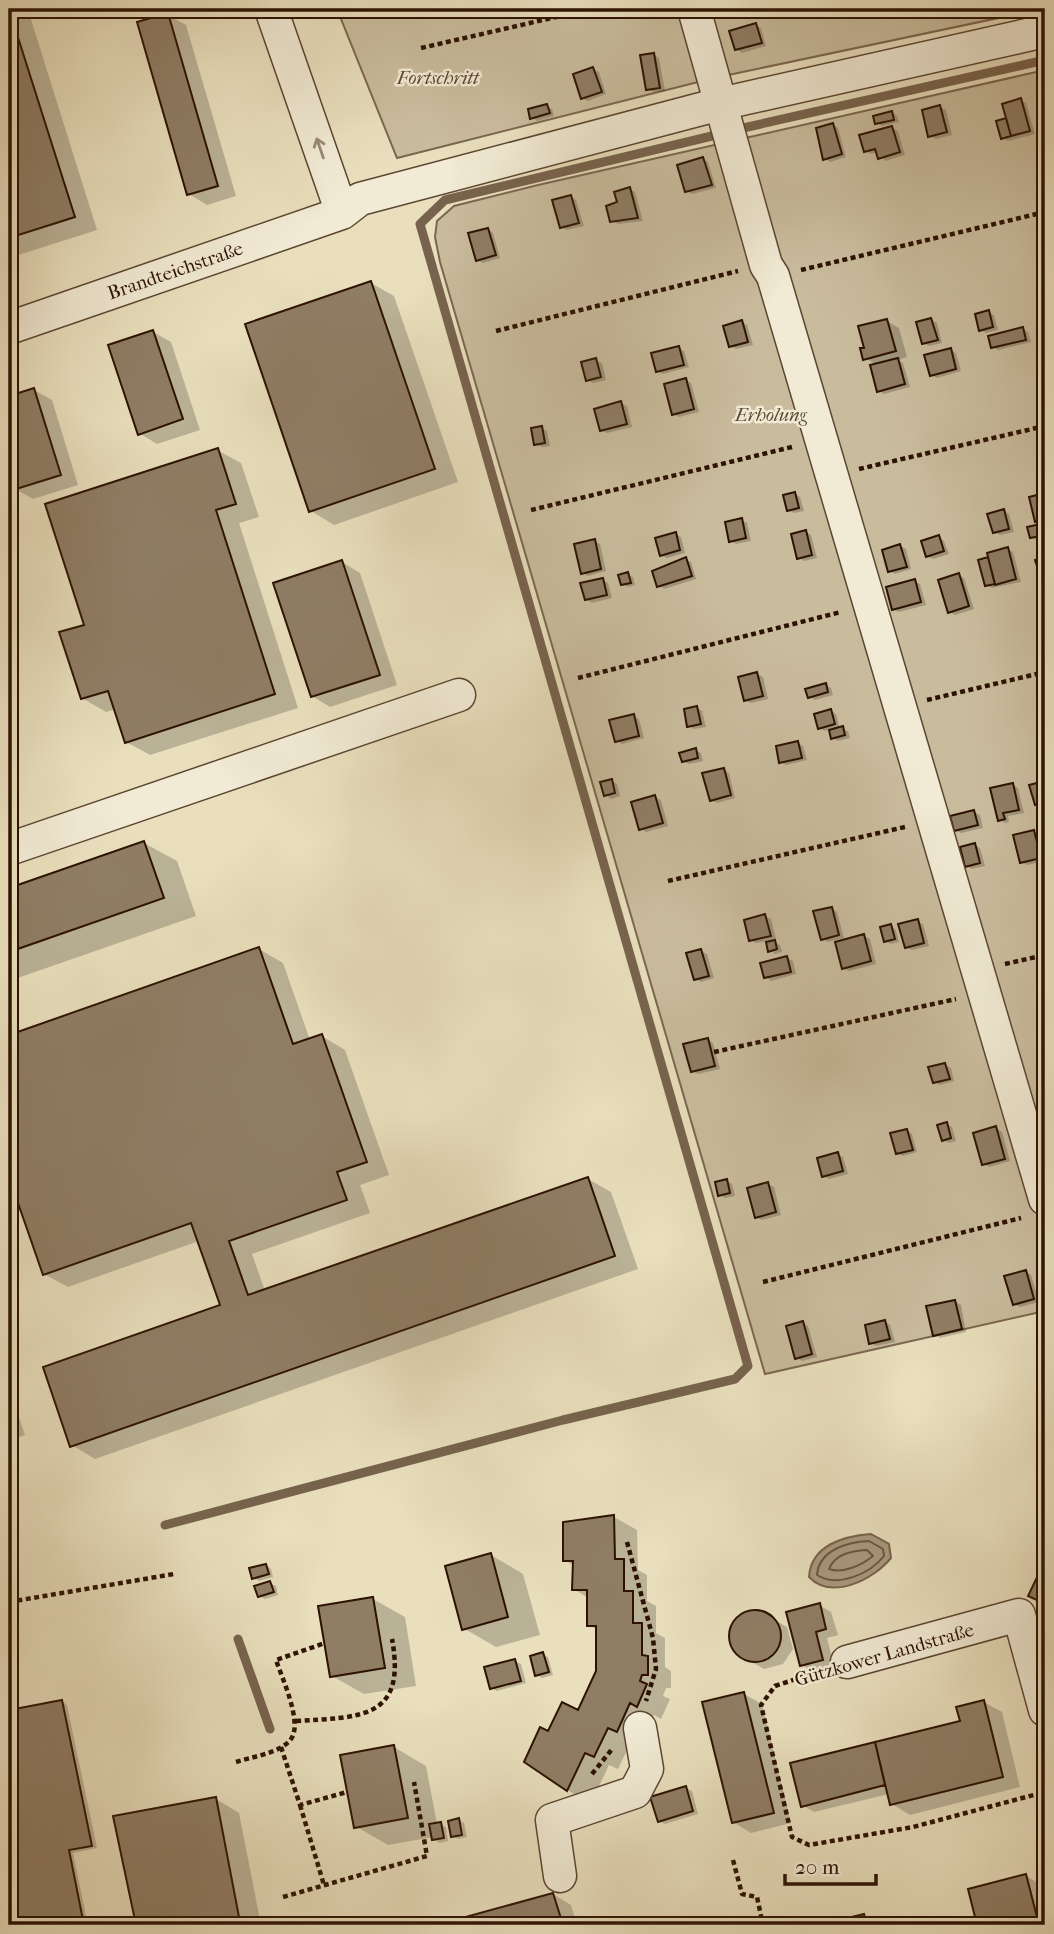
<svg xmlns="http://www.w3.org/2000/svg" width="1054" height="1934" font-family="'IM FELL French Canon',serif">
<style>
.green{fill:#c9bc9d;stroke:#7b6750;stroke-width:2}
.water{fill:#a9997e;stroke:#77634d;stroke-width:2}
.shadow{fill:#0003;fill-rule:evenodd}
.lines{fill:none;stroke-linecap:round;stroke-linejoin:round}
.shore{stroke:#6b5640;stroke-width:2}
.stream{stroke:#77634d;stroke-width:9}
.building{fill:#8f7d64;stroke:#2d1203;stroke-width:2}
.minor-casing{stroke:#5c4532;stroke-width:35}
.path{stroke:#2d1203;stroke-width:4.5;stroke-dasharray:5 3.5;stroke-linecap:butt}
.minor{stroke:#f1ead4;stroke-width:32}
.oneway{stroke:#998976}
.labels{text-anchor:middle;stroke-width:5;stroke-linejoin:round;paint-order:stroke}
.park-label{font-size:19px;font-style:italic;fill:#5c4531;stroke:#f1ead4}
.street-label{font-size:19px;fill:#2d1203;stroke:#f1ead4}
</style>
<rect width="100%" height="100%" fill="#e9dfbd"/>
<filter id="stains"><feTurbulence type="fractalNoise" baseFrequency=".00286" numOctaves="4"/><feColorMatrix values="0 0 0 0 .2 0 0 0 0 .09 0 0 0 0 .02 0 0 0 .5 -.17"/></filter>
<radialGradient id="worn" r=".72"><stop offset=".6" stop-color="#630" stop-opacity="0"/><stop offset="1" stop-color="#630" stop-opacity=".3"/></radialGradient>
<!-- green -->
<path class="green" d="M 337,9 L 1041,9 L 714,78 L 397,158 Z
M 1045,70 L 1045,1311 L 765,1374 L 440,262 L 435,237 L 437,221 L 454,206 L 538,185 Z"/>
<!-- water -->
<path class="water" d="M 871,1534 L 889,1544 L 891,1558 C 874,1579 832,1601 809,1577 C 811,1545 844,1536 871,1534 Z"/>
<!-- shadow -->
<path class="shadow" d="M 9,9 L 22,9 L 29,13 L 97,230 L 9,258 Z
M 168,15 L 186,25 L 236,196 L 207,205 L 189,194 Z
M 755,25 L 761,28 L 766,46 L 742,53 L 737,49 Z
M 654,55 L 659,58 L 665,91 L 653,92 L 648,89 Z
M 593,69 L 599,72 L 606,94 L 588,101 L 582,98 Z
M 1020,100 L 1026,103 L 1035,134 L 1008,141 L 1003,138 L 1008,119 Z
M 546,106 L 552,109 L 554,116 L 537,121 L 532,118 Z
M 940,107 L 946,110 L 952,135 L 936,139 L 930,136 Z
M 892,112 L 897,116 L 899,122 L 882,126 L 877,123 Z
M 833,125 L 838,128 L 846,157 L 830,162 L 825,158 Z
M 892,128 L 898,131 L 905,155 L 885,161 L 878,152 L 871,154 L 866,151 Z
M 703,159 L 708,162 L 716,188 L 692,194 L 687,191 Z
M 629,189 L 635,192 L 643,221 L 618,224 L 612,221 Z
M 571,197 L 576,200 L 584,226 L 567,230 L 561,227 Z
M 488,229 L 493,233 L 500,258 L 483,263 L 477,260 Z
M 371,283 L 394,296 L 458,482 L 334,525 L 311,511 Z
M 988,312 L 994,315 L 998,330 L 986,333 L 981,330 Z
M 931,319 L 937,323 L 942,343 L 929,346 L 923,343 Z
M 887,321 L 899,328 L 907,357 L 898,360 L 903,363 L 910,387 L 884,394 L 879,391 L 877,365 L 865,358 L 866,349 Z
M 742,322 L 747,325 L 753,345 L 736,349 L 731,346 Z
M 1023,329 L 1028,332 L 1031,342 L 998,350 L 993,347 Z
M 153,332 L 171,342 L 200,430 L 157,444 L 139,433 Z
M 678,348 L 684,351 L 689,367 L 663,374 L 657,371 Z
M 951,350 L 956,353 L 961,371 L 937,378 L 931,375 Z
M 596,360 L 602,363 L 606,380 L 593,383 L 588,380 Z
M 686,380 L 691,383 L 699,412 L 679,417 L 674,414 Z
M 34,390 L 52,400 L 78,485 L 33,499 L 15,489 L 9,469 L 9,398 Z
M 621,403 L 627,406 L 632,427 L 607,433 L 601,430 Z
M 541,428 L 547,431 L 550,446 L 542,447 L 536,444 Z
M 217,450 L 241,463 L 259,517 L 239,523 L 298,708 L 150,755 L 126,742 L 116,709 L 106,712 L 82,698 L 86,626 Z
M 795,494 L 800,497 L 804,511 L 794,513 L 789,510 Z
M 1045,494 L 1045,538 L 1037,540 L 1031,537 L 1044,525 L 1037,521 L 1031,498 Z
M 1004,511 L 1009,514 L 1014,532 L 1000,535 L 994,532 Z
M 741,520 L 747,523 L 751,541 L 736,544 L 731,541 Z
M 806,532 L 811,535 L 817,558 L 804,561 L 798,557 Z
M 676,534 L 681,537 L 685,553 L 667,558 L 661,555 Z
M 939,537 L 944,541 L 949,554 L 933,559 L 927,556 Z
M 594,541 L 600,544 L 606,571 L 588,576 L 582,573 Z
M 900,546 L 906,549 L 911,569 L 895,574 L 890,571 Z
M 1007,549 L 1013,552 L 1021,582 L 992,588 L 986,585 Z
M 685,559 L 691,562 L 696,579 L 664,589 L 659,585 L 666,565 Z
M 342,562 L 360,573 L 397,685 L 330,707 L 312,696 Z
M 627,574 L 633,577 L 635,585 L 628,587 L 622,584 Z
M 959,575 L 964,578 L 974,609 L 955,615 L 950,612 Z
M 602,580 L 608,583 L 612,598 L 592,603 L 586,599 Z
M 914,581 L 920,584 L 926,605 L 899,612 L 893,609 Z
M 757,674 L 763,677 L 768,699 L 751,703 L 745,700 Z
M 826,685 L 831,688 L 833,695 L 815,700 L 810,697 Z
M 697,708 L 702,711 L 706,727 L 694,729 L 689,726 Z
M 831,711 L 836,714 L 840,729 L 848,731 L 850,738 L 838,741 L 833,738 L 831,729 L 825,731 L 819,728 Z
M 633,716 L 639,719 L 644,738 L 622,744 L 617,740 Z
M 798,743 L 803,746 L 807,760 L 786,765 L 781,762 Z
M 695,750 L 701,753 L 703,761 L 689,764 L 683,761 Z
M 724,770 L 729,773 L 735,798 L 717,803 L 711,800 Z
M 612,781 L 617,784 L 620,796 L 611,799 L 606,795 Z
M 1045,783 L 1045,806 L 1042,807 L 1036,804 L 1032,786 Z
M 1013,785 L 1018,788 L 1024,813 L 1008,816 L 1009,822 L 1005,823 L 999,820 Z
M 655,797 L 661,800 L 668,826 L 646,832 L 641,829 Z
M 974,812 L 980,815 L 983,828 L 961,833 L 956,830 Z
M 1034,832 L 1039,835 L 1045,861 L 1027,865 L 1022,862 Z
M 144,843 L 177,861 L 196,916 L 9,981 L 9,890 Z
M 975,845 L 980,848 L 985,866 L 972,869 L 967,866 Z
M 831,908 L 837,912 L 844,938 L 828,942 L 823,939 Z
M 765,916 L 771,919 L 776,939 L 771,940 L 780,945 L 782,952 L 775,954 L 770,950 L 767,941 L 756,943 L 751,940 Z
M 917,921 L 923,924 L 929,946 L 912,950 L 906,947 Z
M 891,926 L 896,930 L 899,942 L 891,944 L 885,941 Z
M 864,936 L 870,939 L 876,964 L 849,971 L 843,968 Z
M 259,949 L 283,963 L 310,1040 L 322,1036 L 345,1050 L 389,1175 L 360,1185 L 370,1213 L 252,1254 L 265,1291 L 588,1179 L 611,1192 L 638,1269 L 95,1459 L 72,1445 L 222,1307 L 199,1241 L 68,1287 L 44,1274 L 9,1172 L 9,1037 Z
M 701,951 L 707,954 L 714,978 L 701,982 L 696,979 Z
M 787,958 L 793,961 L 796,974 L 771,981 L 766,977 Z
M 708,1040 L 713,1043 L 720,1069 L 698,1074 L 692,1071 Z
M 945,1065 L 951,1068 L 954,1081 L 940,1085 L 934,1082 Z
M 946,1124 L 952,1127 L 956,1141 L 949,1143 L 943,1139 Z
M 996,1128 L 1002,1132 L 1010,1161 L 989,1167 L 984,1164 Z
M 907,1130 L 912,1134 L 917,1152 L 903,1156 L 897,1153 Z
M 838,1154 L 843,1157 L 848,1174 L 829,1179 L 824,1176 Z
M 727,1181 L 732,1184 L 735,1196 L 725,1198 L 720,1195 Z
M 768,1184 L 774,1187 L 781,1215 L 762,1220 L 756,1217 Z
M 1026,1272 L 1031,1275 L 1039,1302 L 1020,1307 L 1014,1304 Z
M 955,1301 L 961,1305 L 966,1332 L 940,1338 L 935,1335 Z
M 884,1321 L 890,1325 L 895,1342 L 876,1346 L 871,1343 Z
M 803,1323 L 808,1326 L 817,1357 L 802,1361 L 797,1358 Z
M 9,1388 L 25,1435 L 9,1441 Z
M 614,1517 L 637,1530 L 638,1570 L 647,1575 L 647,1601 L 656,1606 L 656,1633 L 665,1638 L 665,1667 L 671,1671 L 671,1688 L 666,1688 L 663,1696 L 670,1699 L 661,1719 L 654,1715 L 641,1744 L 632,1740 L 618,1769 L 609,1765 L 591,1803 L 567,1790 L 549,1734 L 578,1712 L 598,1671 L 598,1630 L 588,1625 L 589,1598 L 573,1589 L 574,1566 L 565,1560 Z
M 491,1555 L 523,1574 L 540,1635 L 496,1647 L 463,1628 Z
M 266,1565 L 271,1569 L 273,1577 L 259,1581 L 254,1577 Z
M 1040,1575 L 1045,1578 L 1045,1603 L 1030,1595 Z
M 270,1583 L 276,1586 L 278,1595 L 265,1599 L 259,1596 Z
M 373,1599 L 405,1617 L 416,1686 L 364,1694 L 332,1676 Z
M 819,1605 L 831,1612 L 838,1635 L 827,1638 L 834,1666 L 814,1672 L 802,1665 Z
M 759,1611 L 787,1627 L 793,1649 L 783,1664 L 764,1669 L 736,1653 L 729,1632 L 739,1616 Z
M 543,1654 L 548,1657 L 553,1675 L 542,1678 L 537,1675 Z
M 515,1661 L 521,1664 L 526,1683 L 497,1691 L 491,1688 Z
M 744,1694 L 762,1704 L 791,1823 L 751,1833 L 733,1822 Z
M 62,1701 L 67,1705 L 97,1848 L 73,1853 L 88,1925 L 9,1925 L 9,1861 L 17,1859 L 9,1819 L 9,1712 Z
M 984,1702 L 1002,1712 L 1020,1787 L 910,1815 L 892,1804 L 889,1794 L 814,1812 L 802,1805 L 792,1764 L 962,1722 ZM 878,1780 L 887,1785 L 887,1789 L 877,1782 Z
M 394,1747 L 426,1766 L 437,1824 L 446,1827 L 448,1841 L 439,1843 L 433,1837 L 388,1845 L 355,1826 Z
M 686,1788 L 692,1791 L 698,1814 L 665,1824 L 659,1821 Z
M 216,1799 L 239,1813 L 261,1925 L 137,1925 L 115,1817 Z
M 459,1820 L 464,1823 L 467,1837 L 458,1839 L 452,1836 Z
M 1026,1876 L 1044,1886 L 1045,1925 L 979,1925 L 970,1890 Z
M 553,1894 L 571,1905 L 577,1925 L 443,1925 Z
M 864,1916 L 881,1925 L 827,1925 Z"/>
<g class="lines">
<!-- shore -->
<path class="shore" d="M 869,1541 L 883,1549 L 884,1556 C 870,1574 837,1588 817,1575 C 819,1550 847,1542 869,1541 Z
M 867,1550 L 873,1556 C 862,1565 843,1574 829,1569 C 835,1554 851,1551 867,1550 Z"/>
<!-- stream -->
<path class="stream" d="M 743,128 L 1045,60
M 165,1525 L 563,1420 L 735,1379 L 748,1366 L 420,224 L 445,200 L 712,136
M 238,1639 L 270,1729"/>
</g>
<!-- building -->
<path class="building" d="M 9,9 L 75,217 L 9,238 Z
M 168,13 L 218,186 L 187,195 L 137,22 Z
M 756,23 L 762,43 L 735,50 L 729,31 Z
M 654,53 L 660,88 L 646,90 L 640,55 Z
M 593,67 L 602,92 L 581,99 L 573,74 Z
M 1021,98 L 1030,131 L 1011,136 L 1002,104 Z
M 547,104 L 550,113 L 530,119 L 528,109 Z
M 940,105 L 947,132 L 928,137 L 922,110 Z
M 892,111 L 894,120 L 875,124 L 873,116 Z
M 1006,118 L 1011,136 L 1001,139 L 996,121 Z
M 833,123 L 842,154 L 823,160 L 816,128 Z
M 892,126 L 900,152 L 878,159 L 875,149 L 864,152 L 859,135 Z
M 703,157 L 712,185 L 685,192 L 677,165 Z
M 630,187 L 638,218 L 610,222 L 606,206 L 617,202 L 614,192 Z
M 571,195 L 579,223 L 560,228 L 552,200 Z
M 488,228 L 496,255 L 476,261 L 468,233 Z
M 371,281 L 435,469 L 309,512 L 245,324 Z
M 989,310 L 993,327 L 979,331 L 975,314 Z
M 931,318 L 938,340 L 922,344 L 916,322 Z
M 887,319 L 896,351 L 863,360 L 860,348 L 864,348 L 858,326 Z
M 742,320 L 748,342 L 729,347 L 723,326 Z
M 1023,327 L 1026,340 L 991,348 L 988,336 Z
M 153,330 L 183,419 L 138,435 L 108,345 Z
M 679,346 L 684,365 L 656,372 L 651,353 Z
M 951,348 L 956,369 L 930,376 L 924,355 Z
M 596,358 L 601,377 L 586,381 L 581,362 Z
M 898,358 L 905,384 L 877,392 L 870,365 Z
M 686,378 L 694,409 L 672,415 L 664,384 Z
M 34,388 L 61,475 L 13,490 L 9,475 L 9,396 Z
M 621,401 L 627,424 L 600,431 L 594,409 Z
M 542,426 L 545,443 L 534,445 L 531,428 Z
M 218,448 L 236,504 L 216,510 L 275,694 L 125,743 L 108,691 L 81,699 L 59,632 L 84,625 L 45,504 Z
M 795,492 L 799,508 L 787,511 L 783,495 Z
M 1045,493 L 1045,519 L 1035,522 L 1029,497 Z
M 1004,509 L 1009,529 L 993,533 L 987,514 Z
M 742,518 L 746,538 L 729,542 L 725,522 Z
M 1045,523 L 1045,535 L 1030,538 L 1027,527 Z
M 806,530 L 812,555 L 797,559 L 791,534 Z
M 676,532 L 680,550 L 660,556 L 655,538 Z
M 939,535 L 944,551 L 926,557 L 921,541 Z
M 595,539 L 601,569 L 581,574 L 574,544 Z
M 900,544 L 907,567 L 888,572 L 882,550 Z
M 1008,547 L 1016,579 L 995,585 L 987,553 Z
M 1045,556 L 1045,586 L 1044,587 L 1035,560 Z
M 686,557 L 692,576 L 657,587 L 652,571 Z
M 988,557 L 995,584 L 985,586 L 978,560 Z
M 342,560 L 380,675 L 311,697 L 273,583 Z
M 628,572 L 631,583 L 621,585 L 618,575 Z
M 959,573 L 969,606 L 948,613 L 938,580 Z
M 603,578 L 607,595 L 585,600 L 580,583 Z
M 915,579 L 921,602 L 892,610 L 886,587 Z
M 757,672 L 763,696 L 744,701 L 738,677 Z
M 826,683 L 828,692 L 808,698 L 805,689 Z
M 697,706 L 701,724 L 687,727 L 684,709 Z
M 831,709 L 835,724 L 818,729 L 814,714 Z
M 634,714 L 639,736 L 615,742 L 609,720 Z
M 843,726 L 845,735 L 831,739 L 829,730 Z
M 798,741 L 802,758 L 779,763 L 776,746 Z
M 696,748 L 698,758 L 682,762 L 679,753 Z
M 724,768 L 731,795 L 710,801 L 702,773 Z
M 612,779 L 615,793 L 604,796 L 600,782 Z
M 1045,781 L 1045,802 L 1035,805 L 1029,785 Z
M 1013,783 L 1019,810 L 1003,813 L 1005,819 L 998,821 L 990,788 Z
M 655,795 L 663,823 L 639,830 L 631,802 Z
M 974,810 L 978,825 L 954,831 L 950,816 Z
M 1034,830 L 1041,858 L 1020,863 L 1013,835 Z
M 144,841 L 164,898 L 9,952 L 9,888 Z
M 975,843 L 980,863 L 965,867 L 960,847 Z
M 832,907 L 839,935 L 821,940 L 813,911 Z
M 765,914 L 771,936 L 749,941 L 744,920 Z
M 918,919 L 924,943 L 905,948 L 898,924 Z
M 891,924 L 895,939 L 884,942 L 880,927 Z
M 864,934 L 871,961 L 842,969 L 835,942 Z
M 775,940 L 777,949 L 768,952 L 766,942 Z
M 259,947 L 293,1044 L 322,1034 L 367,1162 L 337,1172 L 347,1200 L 229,1241 L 248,1295 L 588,1177 L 615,1256 L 70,1447 L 43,1367 L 220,1305 L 191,1223 L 43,1275 L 9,1177 L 9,1035 Z
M 701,949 L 709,976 L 694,980 L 686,953 Z
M 787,956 L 791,972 L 764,978 L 760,963 Z
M 708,1038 L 715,1066 L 691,1072 L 683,1044 Z
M 945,1063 L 950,1079 L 933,1083 L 928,1067 Z
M 947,1122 L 951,1138 L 942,1141 L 937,1125 Z
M 996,1126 L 1005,1159 L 982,1165 L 973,1133 Z
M 907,1129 L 913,1150 L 896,1154 L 890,1133 Z
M 838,1152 L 843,1171 L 822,1177 L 817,1158 Z
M 727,1179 L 730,1193 L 718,1196 L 715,1182 Z
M 768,1182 L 776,1212 L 755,1218 L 747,1188 Z
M 1026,1270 L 1034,1299 L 1013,1305 L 1004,1276 Z
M 955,1300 L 962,1329 L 933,1336 L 926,1306 Z
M 885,1320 L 890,1339 L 869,1344 L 865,1325 Z
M 803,1321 L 812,1354 L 795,1359 L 786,1326 Z
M 614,1515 L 615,1559 L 624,1559 L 624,1591 L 633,1591 L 633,1623 L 642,1623 L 642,1655 L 648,1656 L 648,1675 L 642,1675 L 640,1681 L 647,1684 L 637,1707 L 630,1703 L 617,1732 L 608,1728 L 594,1757 L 585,1753 L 567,1791 L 524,1762 L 540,1727 L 548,1731 L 562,1702 L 578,1710 L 596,1671 L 596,1626 L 587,1626 L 587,1590 L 572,1590 L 573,1561 L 563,1561 L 563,1522 Z
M 491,1553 L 508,1617 L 462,1630 L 445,1566 Z
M 266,1564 L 269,1574 L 252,1579 L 249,1568 Z
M 1039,1573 L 1045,1576 L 1045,1593 L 1041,1602 L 1028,1596 Z
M 270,1581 L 274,1592 L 258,1597 L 254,1586 Z
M 373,1597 L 385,1668 L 330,1677 L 318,1606 Z
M 820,1603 L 826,1629 L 816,1632 L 823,1660 L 800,1666 L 786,1612 Z
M729 1636a26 26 0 1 1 52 0a26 26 0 1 1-52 0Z
M 1045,1627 L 1045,1666 L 1033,1631 Z
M 543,1652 L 549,1672 L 535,1676 L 530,1656 Z
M 515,1659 L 521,1681 L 490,1689 L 484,1667 Z
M 744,1692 L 774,1813 L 732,1823 L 702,1702 Z
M 62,1700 L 92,1846 L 69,1850 L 84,1925 L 9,1925 L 9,1859 L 15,1858 L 9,1828 L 9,1710 Z
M 984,1700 L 1003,1777 L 890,1805 L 875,1742 L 960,1721 L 956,1707 Z
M 875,1742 L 885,1785 L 801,1807 L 790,1763 Z
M 394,1745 L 408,1818 L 354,1828 L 340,1755 Z
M 686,1786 L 693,1811 L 658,1822 L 650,1797 Z
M 216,1797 L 239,1917 L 199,1925 L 136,1925 L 113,1816 Z
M 459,1818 L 462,1835 L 451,1837 L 448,1821 Z
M 441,1822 L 444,1838 L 432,1840 L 429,1824 Z
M 1026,1874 L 1039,1925 L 977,1925 L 968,1889 Z
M 553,1893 L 563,1925 L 441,1925 L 440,1924 Z
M 864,1914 L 867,1925 L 819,1925 Z"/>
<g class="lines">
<!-- minor casing -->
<g class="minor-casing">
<path id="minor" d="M 271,9 L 342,213
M 694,9 L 766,265 L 773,276 L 1045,1199
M 9,328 L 342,213 L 360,199 L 720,104 L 1045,31
M 9,849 L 459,695
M 847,1662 L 1019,1615 L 1045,1710
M 560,1876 L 552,1820 L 635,1792 L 647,1769 L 640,1728"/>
</g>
<!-- path -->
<path class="path" d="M 421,48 L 591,9
M 801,270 L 1045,212
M 496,331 L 738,271
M 859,469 L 1045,426
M 531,510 L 792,447
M 578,678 L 841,612
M 927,700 L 1045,672
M 668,881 L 905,827
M 1005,964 L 1045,955
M 714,1052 L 956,999
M 763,1282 L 1021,1218
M 627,1542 L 653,1638 L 656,1669 L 646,1701
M 9,1602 L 174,1574
M 820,1671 L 775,1686 L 761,1705 L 792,1837 L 809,1845 L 913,1827 L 1045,1792
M 296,1721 C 360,1717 407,1720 392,1639
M 281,1747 L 300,1805 L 347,1792
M 236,1762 C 251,1757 281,1753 291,1739 C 303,1723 282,1678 276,1660 L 325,1643
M 592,1774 L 613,1748
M 300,1805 L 324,1885
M 733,1860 L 742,1894 L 757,1897 L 763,1925
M 283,1897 L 427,1856 L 414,1782"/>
<!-- minor -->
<use href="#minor" class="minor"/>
</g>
<!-- one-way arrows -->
<defs><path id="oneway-shaft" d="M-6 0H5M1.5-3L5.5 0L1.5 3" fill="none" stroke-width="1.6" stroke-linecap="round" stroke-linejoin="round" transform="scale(1.75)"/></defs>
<use class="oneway" href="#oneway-shaft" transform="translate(320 148) rotate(-109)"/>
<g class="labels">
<!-- park labels -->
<g class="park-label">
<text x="438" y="84">Fortschritt</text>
<text x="771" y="421">Erholung</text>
</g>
<!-- street labels -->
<g class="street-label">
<text transform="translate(175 270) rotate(-19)" y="7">Brandteichstraße</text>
<text transform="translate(884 1654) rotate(-16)" y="7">Gützkower Landstraße</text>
</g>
</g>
<!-- margin -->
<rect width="1054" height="1934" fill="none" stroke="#e9dfbd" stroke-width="35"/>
<rect x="10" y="10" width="1033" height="1913" fill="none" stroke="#2d1203" stroke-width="3.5"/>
<rect x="18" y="18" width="1019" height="1899" fill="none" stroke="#2d1203" stroke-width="2"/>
<!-- scale -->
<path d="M785 1874v10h91v-10" fill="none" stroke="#2d1203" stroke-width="3.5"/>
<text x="795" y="1874" font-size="21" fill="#2d1203" stroke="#f1ead4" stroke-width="5" paint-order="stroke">20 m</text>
<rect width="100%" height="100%" filter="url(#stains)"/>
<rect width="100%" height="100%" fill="url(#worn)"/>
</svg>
